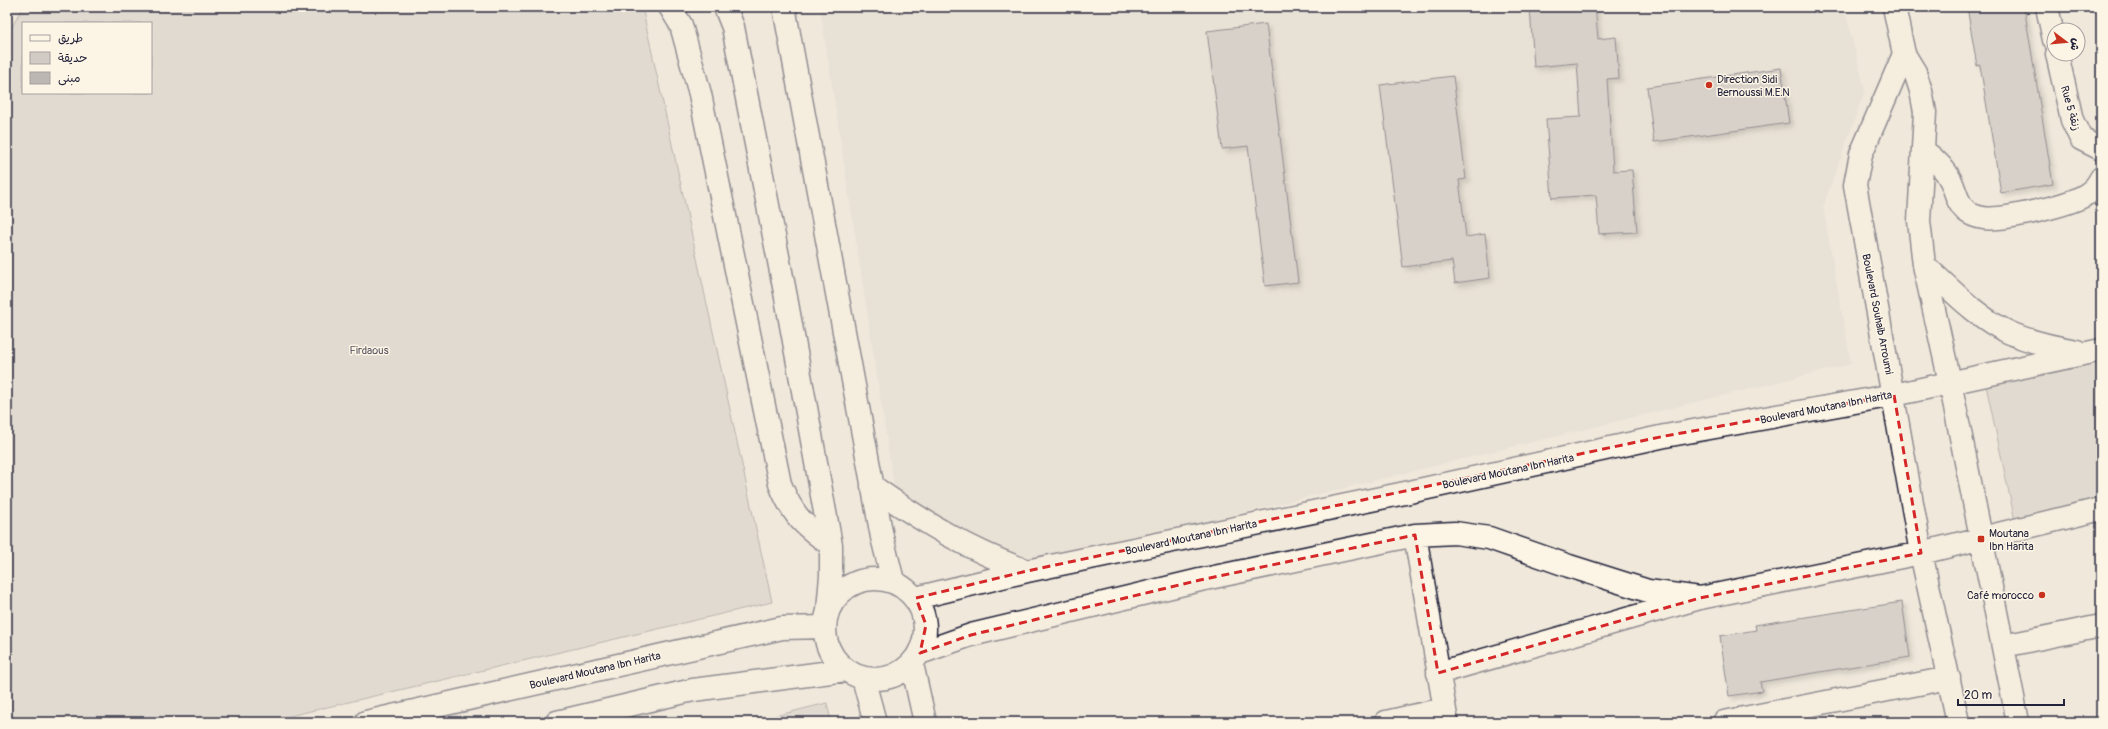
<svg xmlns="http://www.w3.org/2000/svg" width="2108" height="729" font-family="Pangolin,'Playpen Sans Arabic',sans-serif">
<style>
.built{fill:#e0d9cf}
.green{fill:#d1cbc3;stroke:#7a767f;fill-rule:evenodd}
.building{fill:#bcb7b3;stroke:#22223b;filter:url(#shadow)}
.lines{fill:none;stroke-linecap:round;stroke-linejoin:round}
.minor-casing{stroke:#22223b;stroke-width:25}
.minor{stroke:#fcf5e5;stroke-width:22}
.marked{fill:none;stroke:#d62828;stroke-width:3;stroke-dasharray:8 5;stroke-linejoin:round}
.poi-dot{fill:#c8321e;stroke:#fcf5e5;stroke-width:1.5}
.labels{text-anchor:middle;stroke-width:3;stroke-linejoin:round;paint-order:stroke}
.poi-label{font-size:11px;fill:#22223b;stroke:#fcf5e5;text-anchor:start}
.street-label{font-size:11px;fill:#22223b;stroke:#fcf5e5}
.park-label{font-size:11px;fill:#575564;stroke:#fcf5e5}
</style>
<defs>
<filter id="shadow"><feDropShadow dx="3.5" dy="3.5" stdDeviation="2" flood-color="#0004"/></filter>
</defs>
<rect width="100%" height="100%" fill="#efe8db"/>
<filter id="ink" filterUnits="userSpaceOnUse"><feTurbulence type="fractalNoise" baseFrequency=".025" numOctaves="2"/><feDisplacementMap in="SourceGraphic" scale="8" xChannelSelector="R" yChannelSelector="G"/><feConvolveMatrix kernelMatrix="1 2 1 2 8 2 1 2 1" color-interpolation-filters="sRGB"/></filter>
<g filter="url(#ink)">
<!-- built -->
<path class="built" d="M 820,7 L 1844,7 L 1865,90 L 1823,207 L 1851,364 L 1013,569 L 897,506 Z"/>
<!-- green -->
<path class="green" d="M 23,7 L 642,7 L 772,602 L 264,722 L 7,722 L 7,36 ZM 23,23 L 151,23 L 151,93 L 23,93 Z
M 2101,352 L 2101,508 L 2017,530 L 1984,376 Z
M 827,703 L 831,722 L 751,722 Z"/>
<!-- building -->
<path class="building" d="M 1530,7 L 1595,7 L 1598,39 L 1616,37 L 1619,78 L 1607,79 L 1613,171 L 1632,170 L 1637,232 L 1599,234 L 1596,195 L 1552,198 L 1546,119 L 1581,117 L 1577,63 L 1534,67 Z
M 1967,7 L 2024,7 L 2053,184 L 2001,193 L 1980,65 L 1977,66 Z
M 1266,24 L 1298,282 L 1265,286 L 1248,146 L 1222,149 L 1207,31 Z
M 1781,68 L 1789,123 L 1654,142 L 1647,87 Z
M 1453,76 L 1466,179 L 1459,180 L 1466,237 L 1485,234 L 1490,278 L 1455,283 L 1452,261 L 1403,267 L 1380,85 Z
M 1902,602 L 1910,657 L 1760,682 L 1762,691 L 1729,696 L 1720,636 L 1756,630 L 1755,625 Z"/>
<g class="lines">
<!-- minor casing -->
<g class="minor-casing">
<path id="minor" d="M 670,7 L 681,25 L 700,94 L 780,484 C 793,516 803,525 831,545
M 725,7 L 733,27 L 785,292 L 831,545 L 831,576 L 828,610
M 784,7 L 882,537 L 893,581
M 1894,7 L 1904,54 L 1915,72 L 1921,91 L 1925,112 L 1919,221 L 1924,265 L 1950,382 L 2018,722
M 2047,7 L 2054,40
M 1904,54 L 1861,154 L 1855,185 L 1921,553 L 1958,722
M 2057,54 L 2072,120 L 2081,139 L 2101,149
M 1923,150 C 1935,159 1945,168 1951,181 C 1956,192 1957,203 1966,211 C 1971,215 1977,217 1983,218 C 2002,221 2071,205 2087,194 C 2092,191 2098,184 2101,178
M 1924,265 C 1950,288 1976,317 2008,332 C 2030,342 2053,347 2077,351
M 872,486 C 923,522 969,550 1027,571
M 1415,535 L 1447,722
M825 629a50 50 0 1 1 100 0a50 50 0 1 1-100 0Z
M 916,598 L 1027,571 L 1405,493 L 1665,436 L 1894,395 L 2101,350
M 2003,646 L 2101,626
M 920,653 L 971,635 L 1200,580 L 1415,535 L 1455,533 L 1489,538 L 1569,566 L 1648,591 L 1700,598
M 912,664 L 925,722
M 1438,673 L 1700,598 L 1921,553 L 2101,509
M 863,678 L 875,722
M 366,722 L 782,628 L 825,627
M 557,722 L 693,690 L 846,670
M 1386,722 L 1444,709
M 1724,722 L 1949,678"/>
</g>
<!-- minor -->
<use href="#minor" class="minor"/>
</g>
</g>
<!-- marked area -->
<path d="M0 0H2108V729H0ZM 1894,395 L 1921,553 L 1700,598 L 1438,673 L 1415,535 L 1200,580 L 971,635 L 920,653 L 926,625 L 916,598 L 1027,571 L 1665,436 Z" fill="#efe8db" fill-opacity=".55" fill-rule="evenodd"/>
<path class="marked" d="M 1894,395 L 1921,553 L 1700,598 L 1438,673 L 1415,535 L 1200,580 L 971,635 L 920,653 L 926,625 L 916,598 L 1027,571 L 1665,436 Z"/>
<!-- markers -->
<g class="poi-dot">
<circle cx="1709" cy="85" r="4"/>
<rect x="1977" y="535" width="8" height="8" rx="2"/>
<circle cx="2042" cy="595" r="4"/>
</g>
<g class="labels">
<!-- poi labels -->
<g class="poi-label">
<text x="1717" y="83">Direction Sidi<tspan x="1717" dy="13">Bernoussi M.E.N</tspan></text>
<text x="1989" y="537">Moutana<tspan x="1989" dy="13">Ibn Harita</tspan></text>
<text x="2034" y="599" text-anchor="end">Café morocco</text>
</g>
<!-- street labels -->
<g class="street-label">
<text transform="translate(2071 108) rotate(74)" y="4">Rue 5 زنقة</text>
<text transform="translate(1878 314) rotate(79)" y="4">Boulevard Souhaib Arroumi</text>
<text transform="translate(1826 407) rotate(-11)" y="4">Boulevard Moutana Ibn Harita</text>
<text transform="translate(1508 471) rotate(-12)" y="4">Boulevard Moutana Ibn Harita</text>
<text transform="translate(1191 537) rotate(-12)" y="4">Boulevard Moutana Ibn Harita</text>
<text transform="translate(595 670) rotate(-13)" y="4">Boulevard Moutana Ibn Harita</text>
</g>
<!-- park labels -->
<g class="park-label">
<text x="369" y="354">Firdaous</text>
</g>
</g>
<!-- margin -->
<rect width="2108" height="729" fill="none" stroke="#fcf5e5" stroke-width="24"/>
<rect x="12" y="12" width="2084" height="705" fill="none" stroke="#22223b" stroke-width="1.5" filter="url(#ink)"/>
<!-- legend -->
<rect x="22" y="22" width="130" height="72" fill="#fcf5e5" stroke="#a5a1a1"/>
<rect x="30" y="35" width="20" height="6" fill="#fcf5e5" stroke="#a5a1a1"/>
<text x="58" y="42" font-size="12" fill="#22223b">طريق</text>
<rect x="30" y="52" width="20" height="12" fill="#d1cbc3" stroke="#a5a1a1"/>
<text x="58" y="62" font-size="12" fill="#22223b">حديقة</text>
<rect x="30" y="72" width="20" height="12" fill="#bcb7b3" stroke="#a5a1a1"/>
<text x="58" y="82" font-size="12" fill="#22223b">مبنى</text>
<!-- north arrow -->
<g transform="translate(2066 42) rotate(106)"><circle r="19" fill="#fcf5e5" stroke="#a5a1a1"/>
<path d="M0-3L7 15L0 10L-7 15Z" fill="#c8321e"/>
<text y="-6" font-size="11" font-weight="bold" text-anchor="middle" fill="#22223b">ش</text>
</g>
<!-- scale -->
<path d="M1958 699v6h106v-6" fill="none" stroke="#22223b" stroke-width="2"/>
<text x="1964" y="699" font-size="12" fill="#22223b" stroke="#fcf5e5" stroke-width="3" paint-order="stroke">20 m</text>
</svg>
